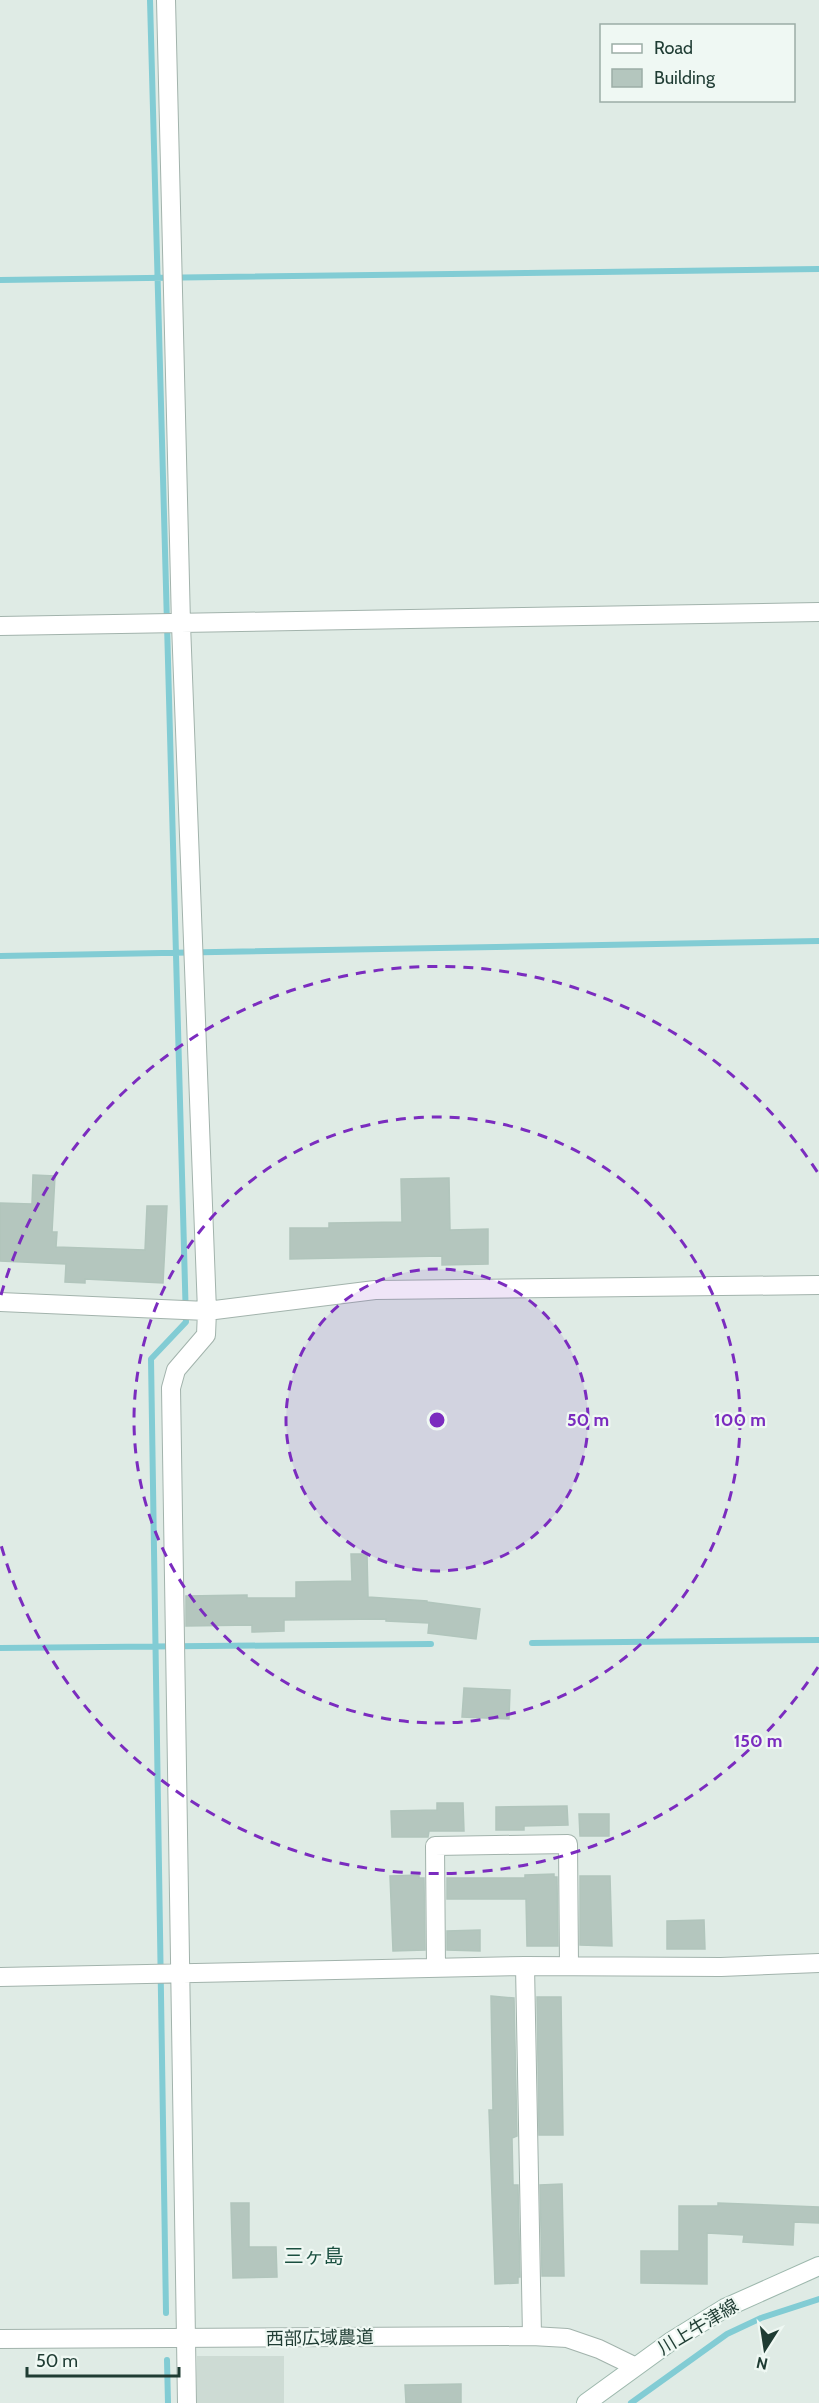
<svg xmlns="http://www.w3.org/2000/svg" width="819" height="2403" font-family="Cabin,'Noto Sans JP',sans-serif">
<style>
.built{fill:#cddbd4}
.lines{fill:none;stroke-linecap:round;stroke-linejoin:round}
.stream{stroke:#82ccd4;stroke-width:6}
.building{fill:#b4c6be;stroke:#b1c5bc;stroke-width:1.5}
.minor-casing{stroke:#a2b3ac;stroke-width:20}
.tertiary-casing{stroke:#a2b3ac;stroke-width:20}
.secondary-casing{stroke:#9db8ad;stroke-width:20}
.minor{stroke:#fff;stroke-width:18}
.tertiary{stroke:#fff;stroke-width:18}
.secondary{stroke:#fff;stroke-width:18}
.ring{fill:none;stroke:#7b2cbf;stroke-width:3;stroke-dasharray:10 8}
.labels{text-anchor:middle;stroke-width:4.5;stroke-linejoin:round;paint-order:stroke}
.street-label{font-size:18px;fill:#1f3c33;stroke:#eff8f3}
.neighbourhood-label{font-size:20px;fill:#1a4f40;stroke:#eff8f3}
.centre{fill:#7b2cbf;stroke:#eff8f3;stroke-width:3}
.ring-label{font-size:18px;text-anchor:middle;font-weight:bold;fill:#7b2cbf;stroke:#eff8f3;stroke-width:4.5;stroke-linejoin:round;paint-order:stroke}
</style>
<rect width="100%" height="100%" fill="#dfebe5"/>
<!-- built -->
<path class="built" d="M 197,2356 L 284,2356 L 284,2403 L 197,2403 Z"/>
<g class="lines">
<!-- stream -->
<path class="stream" d="M 150,0 L 186,1322 L 151,1359 L 166,2313
M 0,280 L 819,269
M 0,956 L 819,941
M 532,1643 L 819,1640
M 0,1648 L 431,1644
M 167,2360 L 168,2403
M 631,2403 L 727,2334 L 761,2318 L 819,2299"/>
</g>
<!-- building -->
<path class="building" d="M 33,1175 L 55,1176 L 52,1232 L 57,1232 L 56,1247 L 145,1250 L 147,1206 L 167,1206 L 163,1283 L 85,1279 L 85,1283 L 65,1282 L 66,1264 L 0,1261 L 0,1203 L 32,1204 Z
M 449,1178 L 450,1230 L 488,1229 L 488,1264 L 442,1265 L 442,1256 L 290,1259 L 290,1228 L 329,1228 L 329,1223 L 402,1222 L 401,1179 Z
M 351,1554 L 367,1554 L 368,1597 L 427,1601 L 427,1602 L 480,1609 L 476,1639 L 428,1633 L 429,1623 L 386,1621 L 386,1619 L 284,1620 L 284,1631 L 252,1632 L 252,1625 L 186,1626 L 186,1596 L 247,1595 L 247,1598 L 296,1598 L 296,1582 L 352,1581 Z
M 464,1688 L 510,1690 L 509,1719 L 462,1717 Z
M 437,1803 L 463,1803 L 464,1831 L 429,1831 L 428,1837 L 392,1837 L 391,1811 L 437,1810 Z
M 567,1806 L 568,1825 L 524,1826 L 524,1830 L 496,1830 L 496,1807 Z
M 579,1814 L 609,1814 L 609,1836 L 580,1836 Z
M 554,1874 L 554,1877 L 557,1877 L 558,1946 L 527,1946 L 526,1899 L 447,1899 L 447,1878 L 525,1878 L 525,1875 Z
M 419,1875 L 419,1878 L 424,1878 L 425,1950 L 393,1951 L 390,1876 Z
M 580,1876 L 610,1876 L 612,1946 L 580,1945 Z
M 704,1920 L 705,1949 L 667,1949 L 667,1921 Z
M 480,1930 L 480,1951 L 447,1950 L 447,1931 Z
M 491,1996 L 514,1998 L 517,2136 L 512,2138 L 513,2185 L 518,2185 L 520,2277 L 518,2277 L 518,2283 L 495,2284 L 489,2110 L 493,2110 Z
M 537,1997 L 561,1997 L 563,2135 L 539,2135 Z
M 562,2184 L 564,2276 L 542,2276 L 540,2185 Z
M 231,2203 L 249,2203 L 249,2247 L 276,2247 L 277,2277 L 233,2278 Z
M 718,2203 L 819,2207 L 819,2223 L 794,2222 L 793,2245 L 743,2242 L 744,2235 L 707,2233 L 707,2284 L 641,2283 L 641,2251 L 679,2251 L 679,2206 L 718,2206 Z
M 461,2384 L 461,2403 L 406,2403 L 405,2385 Z"/>
<g class="lines">
<!-- minor casing -->
<g class="minor-casing">
<path id="minor" d="M 166,0 L 181,624 L 207,1311 L 206,1335 L 176,1370 L 171,1388 L 187,2403
M 0,626 L 819,612
M 0,1302 L 207,1311 L 375,1290 L 819,1285
M 525,1966 L 532,2336
M 436,1968 L 435,1846 L 568,1844 L 569,1966
M 0,1977 L 525,1966 L 721,1967 L 819,1963"/>
</g>
<!-- tertiary casing -->
<g class="tertiary-casing">
<path id="tertiary" d="M 0,2339 L 532,2336 L 567,2338 L 599,2349 L 634,2366"/>
</g>
<!-- secondary casing -->
<g class="secondary-casing">
<path id="secondary" d="M 586,2403 L 670,2342 L 725,2308 L 819,2266"/>
</g>
<!-- minor -->
<use href="#minor" class="minor"/>
<!-- tertiary -->
<use href="#tertiary" class="tertiary"/>
<!-- secondary -->
<use href="#secondary" class="secondary"/>
</g>
<!-- distance rings -->
<circle cx="437" cy="1420" r="151" fill="#7b2cbf" fill-opacity=".12"/>
<g class="ring">
<circle cx="437" cy="1420" r="151"/>
<circle cx="437" cy="1420" r="303"/>
<path d="M818 1667A454 454 0 0 1 1 1545M1 1295A454 454 0 0 1 818 1173"/>
</g>
<g class="labels">
<!-- street labels -->
<g class="street-label">
<text transform="translate(698 2327) rotate(-31)" y="6">川上牛津線</text>
<text transform="translate(320 2338) rotate(-1)" y="6">西部広域農道</text>
</g>
<!-- neighbourhood labels -->
<g class="neighbourhood-label">
<text x="314" y="2263">三ヶ島</text>
</g>
</g>
<circle cx="437" cy="1420" r="9" class="centre"/>
<g class="ring-label">
<text x="588" y="1426">50 m</text>
<text x="740" y="1426">100 m</text>
<text x="758" y="1747">150 m</text>
</g>
<!-- legend -->
<rect x="600" y="24" width="195" height="78" fill="#eff8f3" stroke="#9cada6" stroke-width="1.5"/>
<rect x="612" y="44" width="30" height="9" fill="#ffffff" stroke="#9cada6" stroke-width="1.5"/>
<text x="654" y="54" font-size="18" fill="#1f3c33">Road</text>
<rect x="612" y="69" width="30" height="18" fill="#b4c6be" stroke="#9cada6" stroke-width="1.5"/>
<text x="654" y="84" font-size="18" fill="#1f3c33">Building</text>
<!-- north arrow -->
<g transform="translate(765 2349) rotate(192)" stroke="#eff8f3" stroke-width="4.5" paint-order="stroke">
<path d="M0-4.5L10 22L0 15L-10 22Z" fill="#1f3c33"/>
<text y="-9" font-size="16" font-weight="bold" text-anchor="middle" fill="#1f3c33">N</text>
</g>
<!-- scale -->
<path d="M27 2367v9h152v-9" fill="none" stroke="#1f3c33" stroke-width="3"/>
<text x="36" y="2367" font-size="18" fill="#1f3c33" stroke="#eff8f3" stroke-width="4.5" paint-order="stroke">50 m</text>
</svg>
